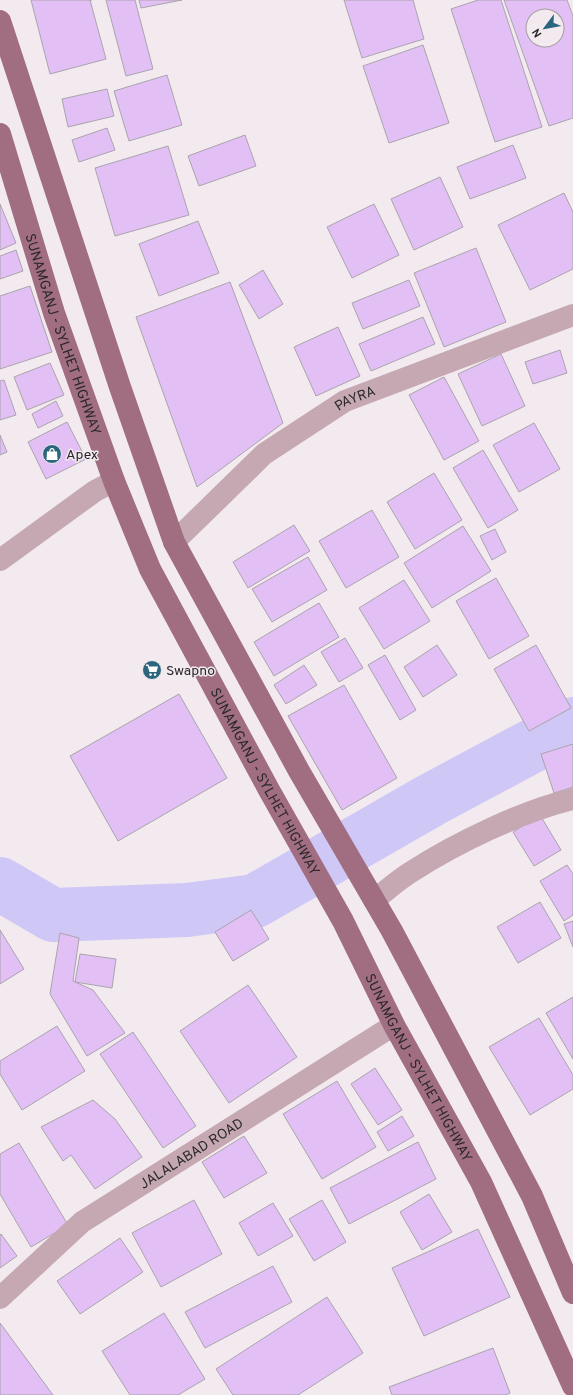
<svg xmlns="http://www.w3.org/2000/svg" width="573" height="1395" font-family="Overpass,sans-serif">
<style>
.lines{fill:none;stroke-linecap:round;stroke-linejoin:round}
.river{stroke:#cfc8f7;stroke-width:54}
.building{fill:#e2c0f5;stroke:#a9a4ac;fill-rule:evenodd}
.minor{stroke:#c5a8b1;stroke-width:22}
.major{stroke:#a16d80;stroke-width:22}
.labels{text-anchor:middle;stroke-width:3;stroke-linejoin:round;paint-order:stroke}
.street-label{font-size:14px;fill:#2a272a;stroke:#f3eaf0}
.poi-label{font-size:14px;fill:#2a272a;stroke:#f3eaf0;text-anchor:start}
</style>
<rect width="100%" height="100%" fill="#f3eaf0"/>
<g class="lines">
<!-- river -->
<path class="river" d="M 0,884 L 53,915 L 187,910 L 255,901 L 431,800 L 573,724"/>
</g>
<!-- building -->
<path class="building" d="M 31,0 L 92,0 L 90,0 L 106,59 L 50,74 Z
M 106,0 L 135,0 L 153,69 L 126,76 Z
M 139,0 L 182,0 L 141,8 Z
M 344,0 L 413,0 L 424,39 L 362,58 Z
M 478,0 L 501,0 L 542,127 L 495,142 L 451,9 Z
M 504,0 L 567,0 L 573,16 L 573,118 L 549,126 ZM 533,16 L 557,16 L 557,40 L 533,40 Z
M 423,45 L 449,123 L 389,143 L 363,66 Z
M 167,75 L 182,125 L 129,141 L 114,91 Z
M 107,89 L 114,116 L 68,127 L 62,99 Z
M 107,128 L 115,150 L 79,162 L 72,140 Z
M 245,135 L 256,166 L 199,186 L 188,156 Z
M 513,145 L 526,178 L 470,199 L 457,167 Z
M 168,146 L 189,215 L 115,236 L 95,168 Z
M 440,177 L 463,227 L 414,250 L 391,199 Z
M 564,193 L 573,212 L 573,269 L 530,290 L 498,225 Z
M 0,204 L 16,243 L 0,250 Z
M 374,204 L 399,255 L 352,278 L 327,227 Z
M 198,221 L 219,273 L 159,296 L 139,244 Z
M 476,248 L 506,322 L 444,347 L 414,273 Z
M 16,250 L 23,271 L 0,279 L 0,256 Z
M 263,270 L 283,304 L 259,319 L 239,285 Z
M 409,280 L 420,306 L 363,329 L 352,303 Z
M 230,282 L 283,423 L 197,487 L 136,317 Z
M 30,286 L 52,352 L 0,369 L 0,296 Z
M 423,317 L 435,344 L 371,371 L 359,344 Z
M 338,327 L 360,376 L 316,396 L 294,347 Z
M 560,350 L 567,373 L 533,384 L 525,362 Z
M 501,354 L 525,406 L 482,426 L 458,374 Z
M 50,363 L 64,395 L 27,410 L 14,377 Z
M 444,377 L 479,441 L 444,460 L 409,395 Z
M 4,380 L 16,415 L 0,420 L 0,381 Z
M 56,401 L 63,416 L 38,428 L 32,414 Z
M 67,422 L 86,459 L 46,479 L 28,442 Z
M 534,423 L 560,469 L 519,492 L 493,445 Z
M 0,435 L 7,452 L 0,455 Z
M 483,450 L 518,510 L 488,528 L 453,468 Z
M 434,473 L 462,520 L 415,549 L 387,502 Z
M 372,510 L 399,557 L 346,588 L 319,541 Z
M 294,525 L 310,551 L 248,588 L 233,562 Z
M 463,526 L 491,571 L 432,608 L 404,563 Z
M 495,529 L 506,552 L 492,560 L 480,536 Z
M 308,557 L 327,590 L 272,622 L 252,589 Z
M 496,578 L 529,636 L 489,659 L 456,601 Z
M 404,580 L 430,621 L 384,649 L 359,608 Z
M 319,603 L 339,637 L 274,676 L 254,642 Z
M 345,638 L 363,668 L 339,682 L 321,652 Z
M 437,645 L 457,675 L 423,697 L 404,667 Z
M 536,645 L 571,708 L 529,731 L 494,669 Z
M 385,655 L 416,710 L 400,720 L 368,665 Z
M 304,665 L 317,685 L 286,704 L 274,685 Z
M 344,685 L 397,778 L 342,810 L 288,716 Z
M 179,694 L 227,778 L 118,841 L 70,756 Z
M 573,744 L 573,787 L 554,793 L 541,754 Z
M 540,815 L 561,850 L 534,866 L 513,832 Z
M 567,865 L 573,874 L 573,915 L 564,921 L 540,881 Z
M 540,902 L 561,938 L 518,963 L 497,927 Z
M 251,910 L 269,939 L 233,961 L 215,932 Z
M 573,921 L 573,947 L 564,924 Z
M 0,930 L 24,969 L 0,984 Z
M 60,933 L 79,938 L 73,981 L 93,990 L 125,1033 L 87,1056 L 50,994 Z
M 80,954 L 116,959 L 112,988 L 75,982 Z
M 248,985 L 297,1057 L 229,1103 L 180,1031 Z
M 573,997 L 573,1059 L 546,1013 Z
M 539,1018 L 573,1075 L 573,1089 L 530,1115 L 489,1047 Z
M 57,1026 L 85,1071 L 22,1110 L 0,1074 L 0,1061 Z
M 133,1032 L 196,1126 L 163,1148 L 100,1054 Z
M 375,1068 L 402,1110 L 378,1125 L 351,1084 Z
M 337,1081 L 376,1147 L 322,1179 L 283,1114 Z
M 93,1100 L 115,1119 L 142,1157 L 95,1189 L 71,1155 L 63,1161 L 41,1127 Z
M 402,1116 L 414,1136 L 388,1151 L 377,1132 Z
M 244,1136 L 267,1173 L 224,1198 L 202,1162 Z
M 418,1142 L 436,1179 L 349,1224 L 330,1188 Z
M 19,1143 L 68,1225 L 31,1247 L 0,1194 L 0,1154 Z
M 429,1194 L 452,1232 L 422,1250 L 400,1212 Z
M 194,1200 L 222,1254 L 161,1287 L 132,1233 Z
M 322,1200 L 346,1242 L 314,1261 L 289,1219 Z
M 273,1203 L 293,1236 L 258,1256 L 239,1223 Z
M 478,1229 L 510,1297 L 424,1336 L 392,1268 Z
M 1,1234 L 17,1256 L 0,1268 L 0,1235 Z
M 120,1238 L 143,1272 L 80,1314 L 57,1281 Z
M 273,1266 L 292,1302 L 205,1348 L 185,1312 Z
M 327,1297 L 363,1353 L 298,1395 L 233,1395 L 216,1369 Z
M 164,1313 L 205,1379 L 178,1395 L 130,1395 L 102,1351 Z
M 0,1323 L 53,1395 L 0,1395 Z
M 493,1348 L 510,1393 L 505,1395 L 392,1395 L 389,1387 Z"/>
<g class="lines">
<!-- minor -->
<g class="minor">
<path id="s1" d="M 174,542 L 264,454 L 345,401 L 573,315"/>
<path d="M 0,560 L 95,491 L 114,481"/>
<path d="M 374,900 C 386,891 398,880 411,872 C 456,843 522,811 573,799"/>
<path id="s2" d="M 0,1298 L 82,1222 L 394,1025"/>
</g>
<!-- major -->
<g class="major">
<path d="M 0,21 L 120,387 L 174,542 L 299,771 L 392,931 L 532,1196 L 573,1293"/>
<path id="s3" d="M 0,134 L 54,313 L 114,481 L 150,569 L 269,790 L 343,921 L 394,1025 L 481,1182 L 573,1386"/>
</g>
</g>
<!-- icons -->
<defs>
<g id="shop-disc" transform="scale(1)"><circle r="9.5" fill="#2b667e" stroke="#f3eaf0"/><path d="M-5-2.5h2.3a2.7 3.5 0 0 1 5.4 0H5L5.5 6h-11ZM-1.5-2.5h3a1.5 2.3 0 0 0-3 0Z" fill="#fff"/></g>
<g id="supermarket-disc" transform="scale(1)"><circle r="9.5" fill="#2b667e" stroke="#f3eaf0"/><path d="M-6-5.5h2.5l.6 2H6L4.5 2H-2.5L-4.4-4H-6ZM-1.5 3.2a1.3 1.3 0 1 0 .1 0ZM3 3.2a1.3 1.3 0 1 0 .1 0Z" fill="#fff"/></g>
</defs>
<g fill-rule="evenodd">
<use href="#shop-disc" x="52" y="454"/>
<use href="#supermarket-disc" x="152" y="670"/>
</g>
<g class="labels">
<!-- street labels -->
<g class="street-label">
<text dy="5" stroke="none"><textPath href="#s3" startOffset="210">SUNAMGANJ - SYLHET HIGHWAY</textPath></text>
<text dy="5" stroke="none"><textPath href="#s1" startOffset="233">PAYRA</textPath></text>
<text dy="5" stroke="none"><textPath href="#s3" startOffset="702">SUNAMGANJ - SYLHET HIGHWAY</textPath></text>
<text dy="5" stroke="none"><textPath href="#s3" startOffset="1027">SUNAMGANJ - SYLHET HIGHWAY</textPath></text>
<text dy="5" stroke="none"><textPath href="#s2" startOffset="241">JALALABAD ROAD</textPath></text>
</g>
<!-- poi labels -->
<g class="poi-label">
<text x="66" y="459">Apex</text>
<text x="166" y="675">Swapno</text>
</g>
</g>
<!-- north arrow -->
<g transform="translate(545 28) rotate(238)"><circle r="19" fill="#f3eaf0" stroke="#a39ca1"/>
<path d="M0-3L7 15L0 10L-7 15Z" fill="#2b667e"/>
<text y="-6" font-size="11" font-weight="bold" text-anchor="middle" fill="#2a272a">N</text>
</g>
</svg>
